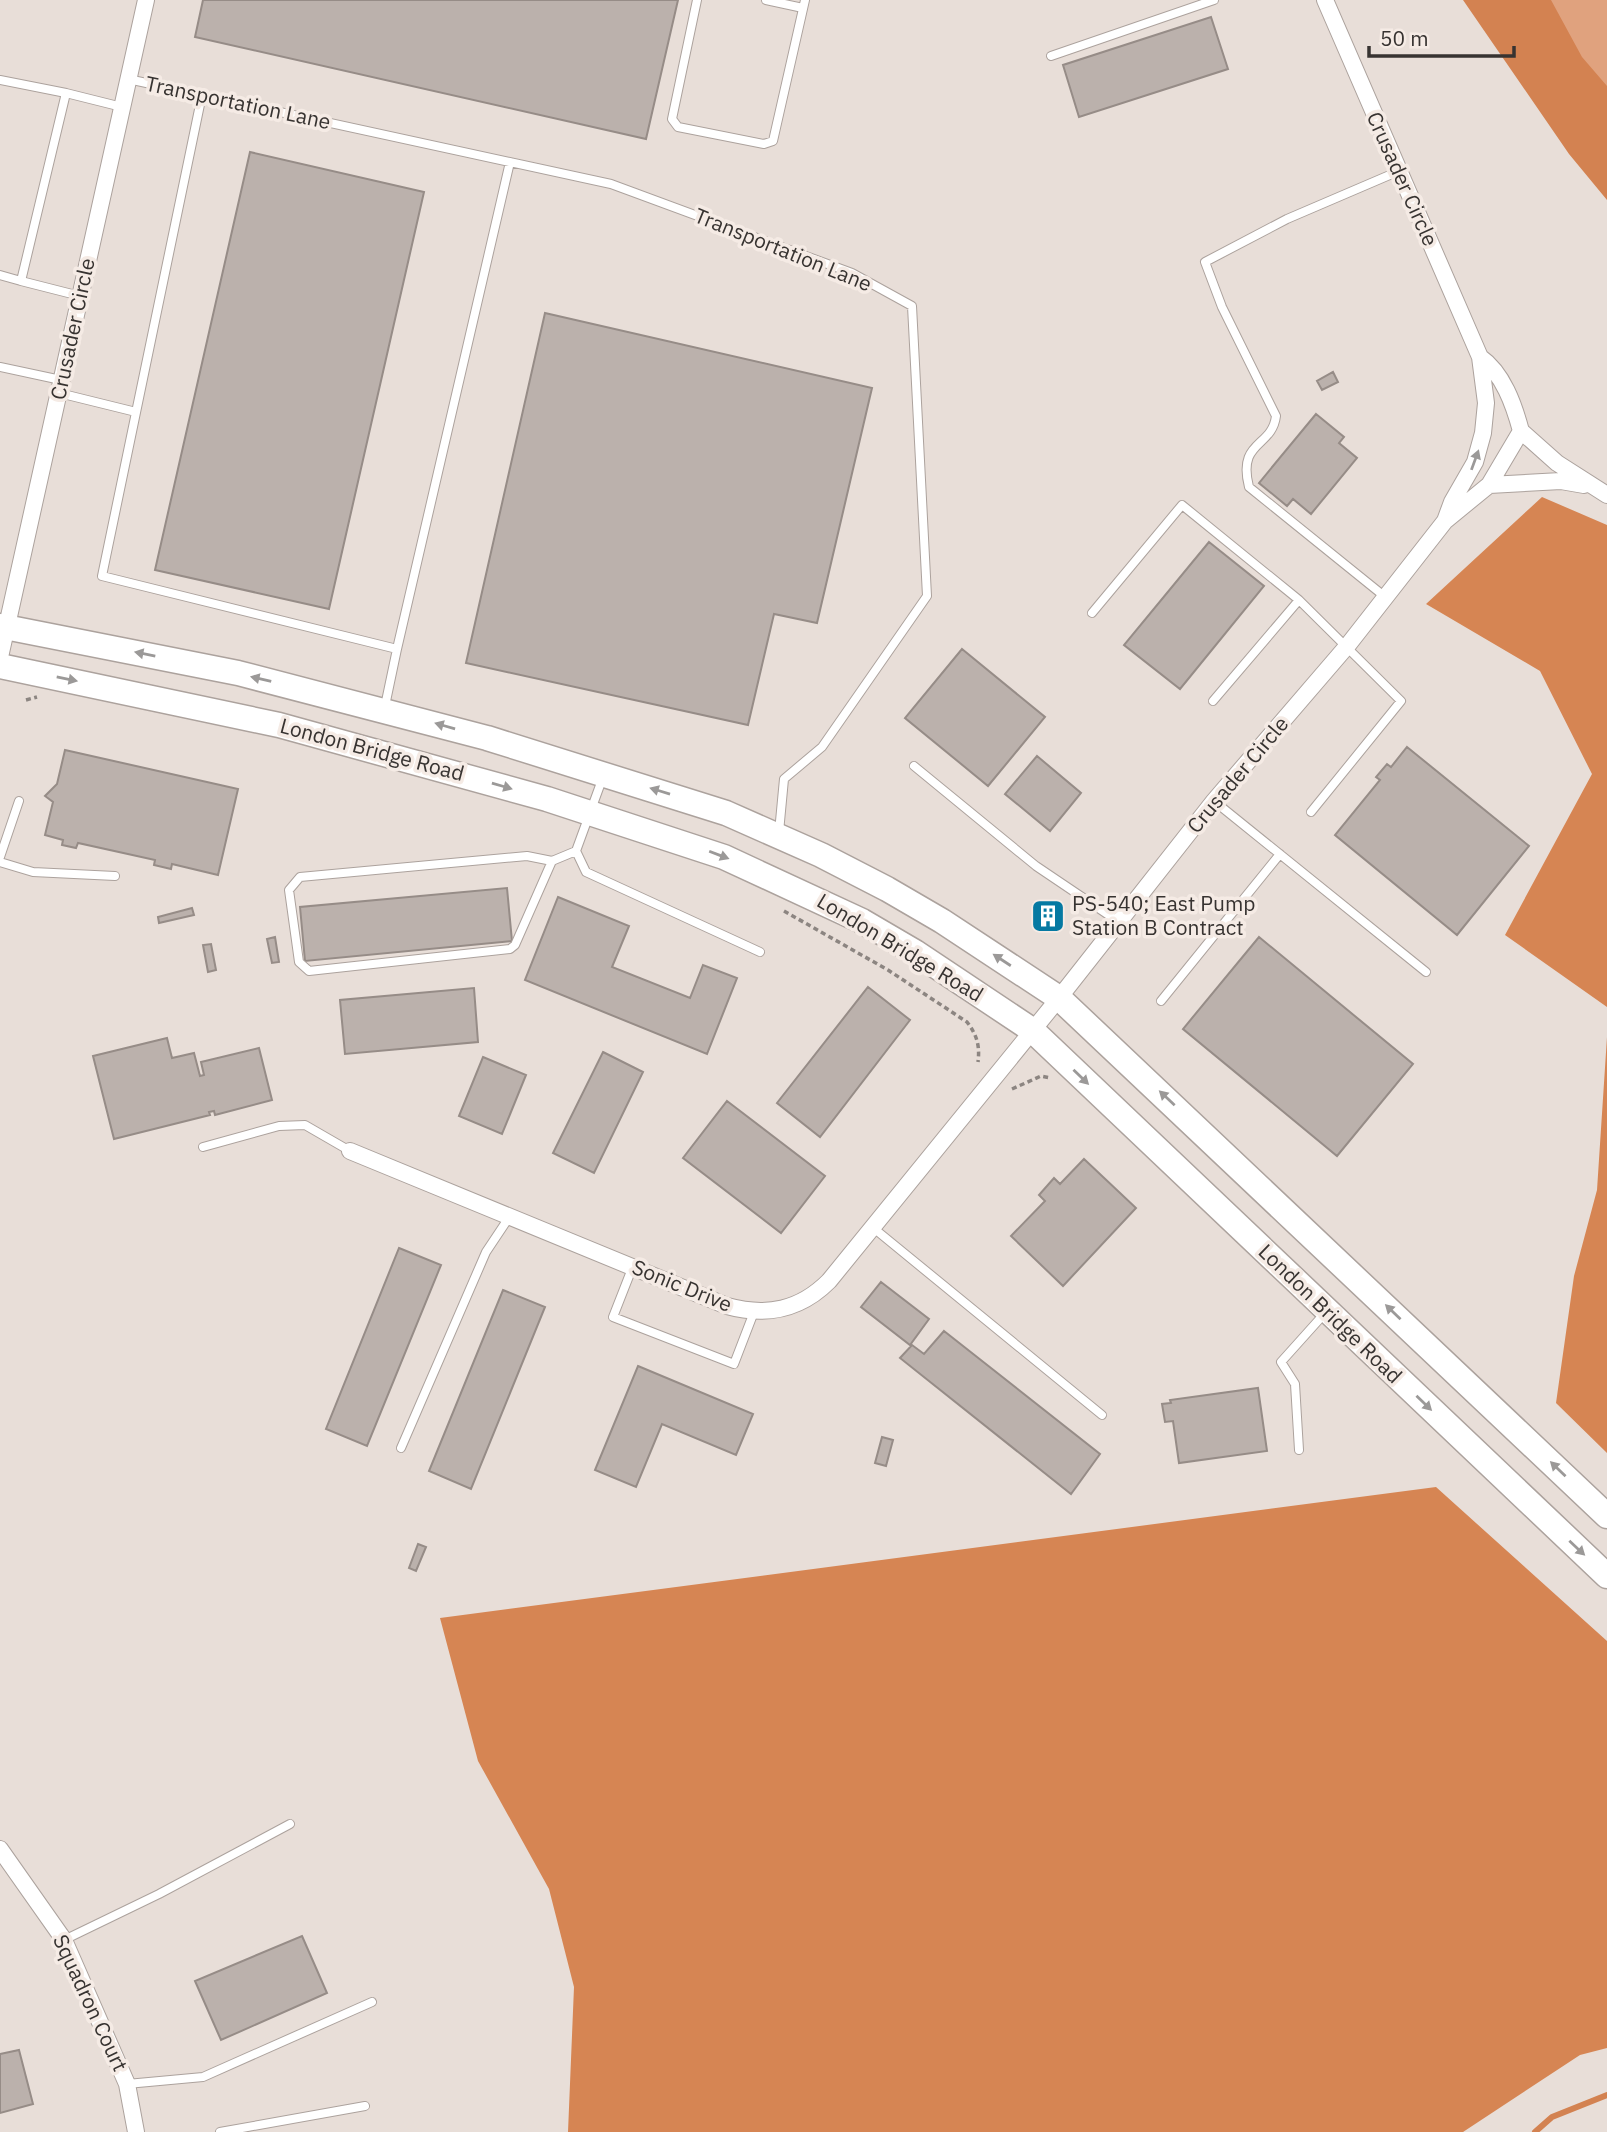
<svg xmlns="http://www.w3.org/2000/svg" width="1607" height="2132" font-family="'IBM Plex Sans',sans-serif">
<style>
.green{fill:#e0a27e}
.forest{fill:#d68553}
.water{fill:#d38251}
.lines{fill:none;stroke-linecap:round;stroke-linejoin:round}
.stream{stroke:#d38251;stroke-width:6}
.building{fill:#bbb1ac;stroke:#968c87;stroke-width:2}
.service-casing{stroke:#aca29d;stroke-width:10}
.minor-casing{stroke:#aca29d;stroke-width:18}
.primary-casing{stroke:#aca29d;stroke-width:27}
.path{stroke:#8c8581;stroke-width:3.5;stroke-dasharray:5 3.5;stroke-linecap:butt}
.service{stroke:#fff;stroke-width:8}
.minor{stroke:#fff;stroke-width:16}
.primary{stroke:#fff;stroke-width:24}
.oneway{fill:#9b9998}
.labels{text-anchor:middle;stroke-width:7;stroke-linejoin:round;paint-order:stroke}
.street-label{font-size:21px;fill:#373331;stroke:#f5ebe5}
.poi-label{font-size:21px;fill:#373331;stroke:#f5ebe5;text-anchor:start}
</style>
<rect width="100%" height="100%" fill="#e8ded8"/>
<!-- green -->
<path class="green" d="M 1549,0 L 1607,0 L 1607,93 L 1581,67 Z"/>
<!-- forest -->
<path class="forest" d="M 1542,497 L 1607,525 L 1607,1007 L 1505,935 L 1592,774 L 1540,671 L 1426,604 Z
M 1607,1037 L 1607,1453 L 1556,1403 L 1574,1276 L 1597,1190 Z
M 1436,1487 L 1607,1641 L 1607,2048 L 1580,2055 L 1463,2132 L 568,2132 L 574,1987 L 549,1889 L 478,1761 L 440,1618 Z"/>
<!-- water -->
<path class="water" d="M 1463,0 L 1551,0 L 1582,57 L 1607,86 L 1607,200 L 1569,154 Z"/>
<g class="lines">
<!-- stream -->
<path class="stream" d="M 1535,2132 L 1552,2117 L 1607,2095"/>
</g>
<!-- building -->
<path class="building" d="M 203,0 L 678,0 L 646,139 L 195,37 Z
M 1211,17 L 1228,69 L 1079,117 L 1063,65 Z
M 250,152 L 424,192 L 329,609 L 155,570 Z
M 545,313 L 872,388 L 817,623 L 774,614 L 748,725 L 466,663 Z
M 1333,372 L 1338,382 L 1322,390 L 1317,381 Z
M 1316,414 L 1344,437 L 1339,443 L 1357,458 L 1311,514 L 1293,499 L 1287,506 L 1259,483 Z
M 1209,542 L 1264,586 L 1180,689 L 1124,645 Z
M 962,649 L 1045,717 L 988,786 L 905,718 Z
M 1407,747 L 1529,846 L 1457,935 L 1335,835 L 1380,780 L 1376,777 L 1387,764 L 1391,767 Z
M 65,750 L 238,789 L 218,875 L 172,864 L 171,869 L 154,865 L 155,860 L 78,843 L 76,848 L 62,845 L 63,840 L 45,835 L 53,802 L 45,796 L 57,784 Z
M 1037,756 L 1081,793 L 1050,831 L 1005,794 Z
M 507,888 L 512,941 L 305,961 L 300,907 Z
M 558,897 L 629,926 L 612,967 L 690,998 L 703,965 L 737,978 L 707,1054 L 525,980 Z
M 192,908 L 194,915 L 159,923 L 158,917 Z
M 1055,909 L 1057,921 L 1040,923 L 1038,911 Z
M 275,937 L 279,962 L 272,963 L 267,939 Z
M 1259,937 L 1413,1064 L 1337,1156 L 1183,1029 Z
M 211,944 L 216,970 L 208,972 L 203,945 Z
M 868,987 L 910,1020 L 820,1137 L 777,1103 Z
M 474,988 L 478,1042 L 345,1054 L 340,1000 Z
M 167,1038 L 172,1058 L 194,1053 L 200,1076 L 204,1075 L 201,1062 L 259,1048 L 272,1100 L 215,1115 L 214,1111 L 209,1112 L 210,1115 L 114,1139 L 93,1056 Z
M 603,1052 L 643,1072 L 594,1173 L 553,1153 Z
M 483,1057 L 526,1075 L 502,1134 L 459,1116 Z
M 727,1101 L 825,1176 L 781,1233 L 683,1158 Z
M 1084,1159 L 1136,1208 L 1063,1286 L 1011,1236 L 1045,1201 L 1039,1195 L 1054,1178 L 1060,1184 Z
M 399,1248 L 441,1265 L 367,1446 L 326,1429 Z
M 881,1282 L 929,1319 L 910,1345 L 861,1307 Z
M 503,1290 L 545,1307 L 471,1489 L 429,1471 Z
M 944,1331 L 1100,1454 L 1071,1494 L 900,1358 L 912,1345 L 924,1354 Z
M 638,1366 L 753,1414 L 736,1455 L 662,1424 L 636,1487 L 595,1470 Z
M 1258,1388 L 1267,1451 L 1179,1463 L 1173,1421 L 1165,1422 L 1162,1404 L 1171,1403 L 1170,1400 Z
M 882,1437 L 893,1440 L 886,1466 L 875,1463 Z
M 418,1544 L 426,1547 L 416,1571 L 409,1568 Z
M 302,1936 L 327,1993 L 221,2040 L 195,1981 Z
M 19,2050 L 33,2104 L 0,2113 L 0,2054 Z"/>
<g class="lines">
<!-- service casing -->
<g class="service-casing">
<path id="service" d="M 697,0 L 672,119 L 678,127 L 764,144 L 773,141 L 805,0
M 766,0 L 803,8
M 1051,56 L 1214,0
M 128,79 L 611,184 L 852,273 L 912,306 L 927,596 L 822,747 L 784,779 L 779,832
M 0,80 L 66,93
M 202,95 L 102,576 L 397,649 L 510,162
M 0,275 L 21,281
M 80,296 L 21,281 L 66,93 L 122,107
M 0,367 L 61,380
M 59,393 L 136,412
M 1384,596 L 1249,487 C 1237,440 1272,448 1276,416 L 1222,307 L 1205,262 L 1287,219 L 1399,171
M 1092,613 L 1182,505 L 1299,600 L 1401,701 L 1311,812
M 1213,701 L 1299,600
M 385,706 L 397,649
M 914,766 L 1036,866 L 1119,922
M 1214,801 L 1426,972
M 576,851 L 586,872 L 760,952
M 0,857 L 19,801
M 552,861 L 527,856 L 300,877 L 289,890 L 299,962 L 309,971 L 510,949 L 515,945 L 552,861 L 576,851 L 603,777
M 0,862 L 33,872 L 115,876
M 1161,1001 L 1280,854
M 203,1147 L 279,1126 L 305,1125 L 350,1151
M 871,1226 L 1102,1415
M 633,1266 L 613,1317 L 734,1364 L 754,1312
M 401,1448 L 486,1252 L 510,1216
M 1299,1450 L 1295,1384 L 1281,1362 L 1325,1313
M 64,1940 L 159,1894 L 290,1824
M 127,2084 L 203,2077 L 372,2002
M 220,2132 L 365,2106"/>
</g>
<!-- minor casing -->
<g class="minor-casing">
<path id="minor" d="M 1325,0 L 1480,357
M 1521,431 L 1557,463 L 1607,495
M 1489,485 L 1561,481 L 1584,485
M 0,657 L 146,0
M 350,1151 L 727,1306 C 767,1317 800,1310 829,1281 L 1059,998 L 1214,801 L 1348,645 L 1445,521 L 1489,485 L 1521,431 C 1514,405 1503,373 1480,357 L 1486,403 L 1483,433 L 1475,462 L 1452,502 L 1445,521
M 0,1849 L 64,1940 L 127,2084 L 136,2132"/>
</g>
<!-- primary casing -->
<g class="primary-casing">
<path id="primary" d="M 0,626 L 238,673 L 487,738 L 726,813 L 821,855 L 887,889 L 942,921 L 1059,998 L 1607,1516
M 0,666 L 279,725 L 547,799 L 724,857 L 862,921 L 915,952 L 1032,1030 L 1607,1576"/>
</g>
<!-- path -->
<path class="path" d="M 26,700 L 37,697
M 784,911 L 888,970 L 967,1022 C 977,1035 980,1046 978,1062
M 1012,1089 L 1041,1076 L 1051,1078"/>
<!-- service -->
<use href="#service" class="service"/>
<!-- minor -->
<use href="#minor" class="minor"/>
<!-- primary -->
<use href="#primary" class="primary"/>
</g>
<!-- one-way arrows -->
<defs><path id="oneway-solid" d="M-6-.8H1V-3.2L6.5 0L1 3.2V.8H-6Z" transform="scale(1.75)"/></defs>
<g class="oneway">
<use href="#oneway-solid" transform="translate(1475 460) rotate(-70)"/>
<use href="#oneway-solid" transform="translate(145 654) rotate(-169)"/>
<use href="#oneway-solid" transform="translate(67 679) rotate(11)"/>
<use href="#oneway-solid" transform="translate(261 679) rotate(-167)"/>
<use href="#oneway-solid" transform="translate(445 726) rotate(-164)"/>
<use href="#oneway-solid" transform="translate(502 786) rotate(16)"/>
<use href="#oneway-solid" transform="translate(660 791) rotate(-163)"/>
<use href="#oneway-solid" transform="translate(719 855) rotate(21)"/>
<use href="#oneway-solid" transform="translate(1002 960) rotate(-147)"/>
<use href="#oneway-solid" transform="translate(1081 1077) rotate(44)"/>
<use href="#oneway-solid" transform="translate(1167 1098) rotate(-137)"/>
<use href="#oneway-solid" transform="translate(1393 1312) rotate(-136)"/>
<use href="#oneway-solid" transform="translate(1424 1403) rotate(44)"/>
<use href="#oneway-solid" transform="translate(1558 1469) rotate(-136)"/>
<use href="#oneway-solid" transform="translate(1577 1548) rotate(43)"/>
</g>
<!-- icons -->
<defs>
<g id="building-square" transform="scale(1.75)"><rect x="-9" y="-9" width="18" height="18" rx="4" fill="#0579a2" stroke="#f5ebe5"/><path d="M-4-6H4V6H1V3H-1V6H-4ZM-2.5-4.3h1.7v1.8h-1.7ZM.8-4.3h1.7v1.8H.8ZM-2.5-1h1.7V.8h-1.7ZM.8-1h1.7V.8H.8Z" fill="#fff"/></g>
</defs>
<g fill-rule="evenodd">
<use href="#building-square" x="1048" y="916"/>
</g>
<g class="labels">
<!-- street labels -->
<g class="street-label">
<text transform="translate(238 103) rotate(12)" y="7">Transportation Lane</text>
<text transform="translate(1402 179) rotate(66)" y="7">Crusader Circle</text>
<text transform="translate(783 250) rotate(22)" y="7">Transportation Lane</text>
<text transform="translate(73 329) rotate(-78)" y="7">Crusader Circle</text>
<text transform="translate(372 750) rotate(15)" y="7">London Bridge Road</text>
<text transform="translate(1238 775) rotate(-50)" y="7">Crusader Circle</text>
<text transform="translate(900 948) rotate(31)" y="7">London Bridge Road</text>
<text transform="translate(682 1286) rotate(22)" y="7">Sonic Drive</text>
<text transform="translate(1330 1314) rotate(44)" y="7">London Bridge Road</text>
<text transform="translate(90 2003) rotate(65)" y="7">Squadron Court</text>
</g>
<!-- poi labels -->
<g class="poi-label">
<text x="1072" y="911">PS-540; East Pump<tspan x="1072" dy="24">Station B Contract</tspan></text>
</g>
</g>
<!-- scale -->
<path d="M1369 46v10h145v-10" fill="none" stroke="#373331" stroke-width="3.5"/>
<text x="1380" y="46" font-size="21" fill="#373331" stroke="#f5ebe5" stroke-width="5" paint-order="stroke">50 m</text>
</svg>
